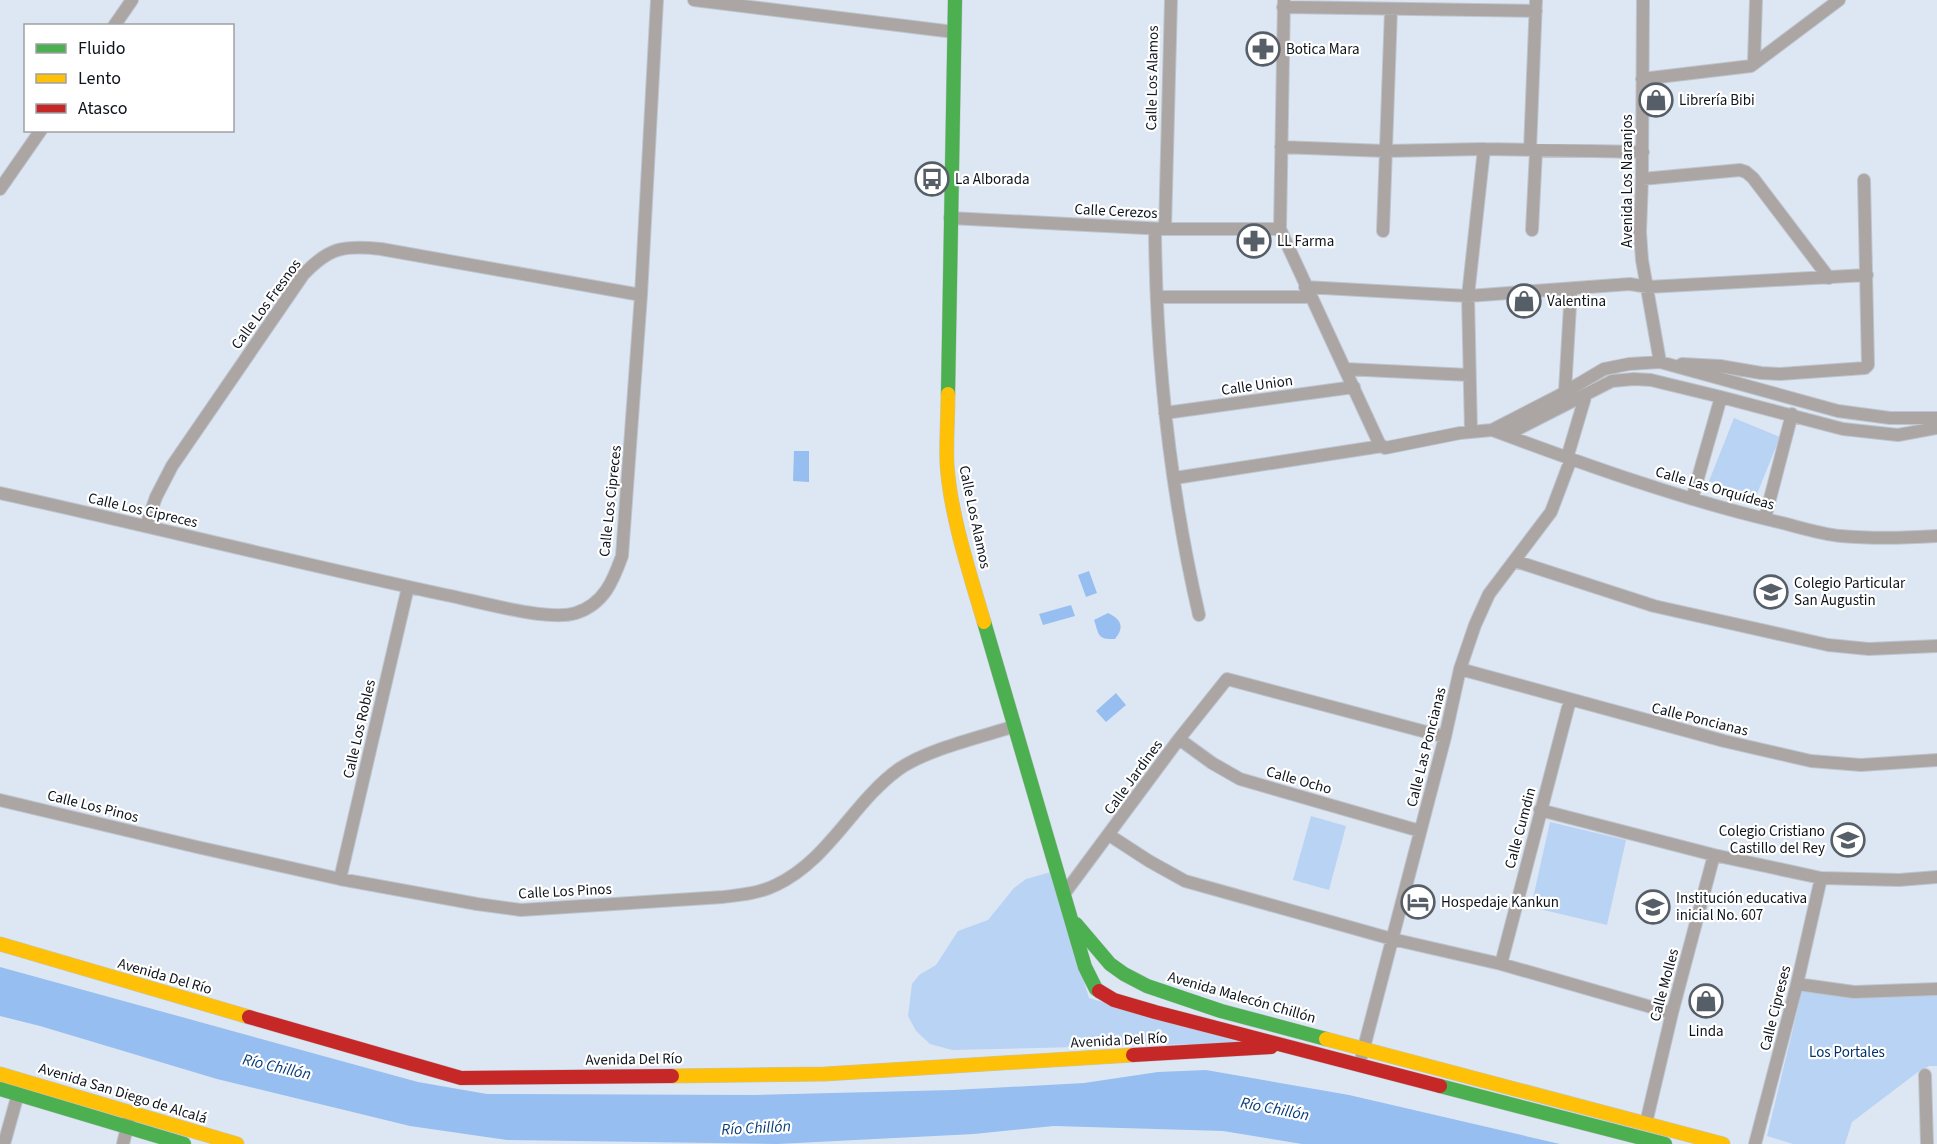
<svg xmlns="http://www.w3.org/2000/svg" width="1937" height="1144" font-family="'Source Sans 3',sans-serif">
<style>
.green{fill:#b9d3f4}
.water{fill:#97bef0}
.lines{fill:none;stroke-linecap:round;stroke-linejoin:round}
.street-casing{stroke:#bec5cf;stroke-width:14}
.fast-casing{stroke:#bec5cf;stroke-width:15}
.slow-casing{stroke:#bec5cf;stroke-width:15}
.jam-casing{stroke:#bec5cf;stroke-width:15}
.street{stroke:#aba6a3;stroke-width:12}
.fast{stroke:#4caf50;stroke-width:14}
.slow{stroke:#ffc107;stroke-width:14}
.jam{stroke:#c62828;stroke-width:14}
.labels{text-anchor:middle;stroke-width:4.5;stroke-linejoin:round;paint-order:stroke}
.poi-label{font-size:15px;fill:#0e141c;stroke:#fff;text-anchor:start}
.street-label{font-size:15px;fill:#0e141c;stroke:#fff}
.park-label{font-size:15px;fill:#00326b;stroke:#fff}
.water-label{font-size:16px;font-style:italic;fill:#093d78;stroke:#fff}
</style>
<rect width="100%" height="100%" fill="#dde7f3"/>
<!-- green -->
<path class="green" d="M 1734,418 L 1780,437 L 1755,499 L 1709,481 Z
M 1311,816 L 1346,826 L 1329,890 L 1293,880 Z
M 1550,822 L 1626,840 L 1607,925 L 1531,907 Z
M 1051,872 L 1089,998 L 1242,1043 L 952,1050 L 930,1044 L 916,1031 L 908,1016 L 912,984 L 919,975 L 936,965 L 958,931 L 988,920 L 1014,888 L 1026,879 Z
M 1802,991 L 1880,996 L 1937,992 L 1937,1066 L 1929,1066 L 1918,1072 L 1852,1122 L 1845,1144 L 1793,1144 L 1767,1136 Z"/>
<!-- water -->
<path class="water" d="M 794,451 L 809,451 L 809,482 L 793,481 Z
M 1089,571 L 1097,593 L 1086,597 L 1078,575 Z
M 1071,605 L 1075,616 L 1043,625 L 1039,614 Z
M 1108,613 C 1121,619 1125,627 1115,639 C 1097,640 1099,634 1094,620 Z
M 1116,693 L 1126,705 L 1106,722 L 1096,711 Z
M 0,967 L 418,1082 L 487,1094 L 755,1095 L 953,1090 L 1084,1083 L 1158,1072 L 1206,1070 L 1349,1095 L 1560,1144 L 1302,1144 L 1223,1131 L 1054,1126 L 974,1134 L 777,1144 L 507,1140 L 410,1126 L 217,1079 L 40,1026 L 0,1016 Z"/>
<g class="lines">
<!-- street casing -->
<g class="street-casing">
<path id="street" d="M 694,0 L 954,32
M 1284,0 L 1280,229 L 1379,443 L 1382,446
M 1643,0 L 1642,179 L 1640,232 L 1642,260 L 1660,362
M 1283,7 L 1536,11
M 114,26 L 132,0
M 1754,62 L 1756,0
M 1642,79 L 1751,66 L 1839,0
M 1281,147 L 1385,151 L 1484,149 L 1643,152
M 1530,150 L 1536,0
M 1642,179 L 1740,170 L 1746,172 L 1753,178 L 1829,278
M 0,189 L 41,130
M 950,218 L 1165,229 L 1280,229
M 1155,229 C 1156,358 1170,489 1199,615
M 1165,229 L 1171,0
M 1532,230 L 1536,151
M 1383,231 L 1391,10
M 1305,287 L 1468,296 L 1630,284 L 1648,287 L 1867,275
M 1157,297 L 1310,297
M 1682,364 L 1720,366 L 1761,373 L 1780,374 L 1865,368 L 1868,365 L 1864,180
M 1345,369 L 1469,375
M 1565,391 L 1571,289
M 1165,413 L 1354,387
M 1492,430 C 1583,464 1675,497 1770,520 C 1793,525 1818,534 1841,536 C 1874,539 1905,538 1937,536
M 1471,432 L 1468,296 L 1484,149
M 1506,435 L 1612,381 L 1634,379 L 1651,380 L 1721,397 L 1843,429 L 1898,435 L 1937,428
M 1567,458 L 1586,394
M 1175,478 L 1382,446 L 1385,448 L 1460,433 L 1492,430 L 1560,395 L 1604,369 L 1629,364 L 1660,362 L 1838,411 L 1890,418 L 1937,418
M 0,493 C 149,526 297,563 446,595 C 477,601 548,622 576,613 C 604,604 613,581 622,556 L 641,295 L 657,0
M 1692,499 L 1721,397
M 1765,518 L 1792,414
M 146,526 L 156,497 L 172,466 L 303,275 C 329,247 344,245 381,249 L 641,295
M 1515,561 L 1654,606 L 1828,645 L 1869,649 L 1937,646
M 1460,669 L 1724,741 L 1811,761 L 1861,765 L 1937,760
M 1179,739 L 1212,763 L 1240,779 L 1420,831
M 0,800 L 197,847 L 340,879 L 477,904 L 521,910 L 723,897 C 741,895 760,893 776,885 C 829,860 853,802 899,769 C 928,749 981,737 1015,726
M 1540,810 L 1714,855 L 1821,878 L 1899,880 L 1937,877
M 1109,835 L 1149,861 L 1185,881 L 1392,939 L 1501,964 L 1672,1013
M 340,879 L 408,587
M 1064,894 L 1179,739 L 1227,679 L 1445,737
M 1501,964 L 1570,700
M 1797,984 L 1854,992 L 1937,989
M 1362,1055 L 1445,737 L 1460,669 L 1475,625 L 1489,594 L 1551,512 L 1571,459
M 1925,1075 L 1927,1144
M 1646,1123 L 1672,1013 L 1714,855
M 4,1144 L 18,1094
M 123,1144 L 129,1119
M 1755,1144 L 1797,984 L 1821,878"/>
</g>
<!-- fast casing -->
<g class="fast-casing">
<path id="fast" d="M 948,394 L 955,0
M 984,622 L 1085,967 L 1096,989 L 1099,991
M 1076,924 L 1110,964 L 1124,974 L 1147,986 L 1221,1011 L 1326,1039
M 1440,1086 L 1665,1144
M 0,1089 L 184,1144"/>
</g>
<!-- slow casing -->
<g class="slow-casing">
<path id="slow" d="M 948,394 C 948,417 946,441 947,464 C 950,514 970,574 984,622
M 0,944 L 249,1017
M 1326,1039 L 1723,1144
M 0,1074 L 237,1144
M 672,1076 L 825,1074 L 1133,1055"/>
</g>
<!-- jam casing -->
<g class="jam-casing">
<path id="jam" d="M 1099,991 L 1114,1000 L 1155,1012 L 1440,1086
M 249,1017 L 461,1078 L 672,1076
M 1133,1055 L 1271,1047"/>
</g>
<!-- street -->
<use href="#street" class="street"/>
<!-- fast -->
<use href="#fast" class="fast"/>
<!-- slow -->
<use href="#slow" class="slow"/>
<!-- jam -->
<use href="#jam" class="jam"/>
</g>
<!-- icons -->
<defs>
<g id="pharmacy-ring" transform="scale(1.725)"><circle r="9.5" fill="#fff" stroke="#565e67" stroke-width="1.5"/><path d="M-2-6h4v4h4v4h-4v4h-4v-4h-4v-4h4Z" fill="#565e67"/></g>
<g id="shop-ring" transform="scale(1.725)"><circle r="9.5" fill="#fff" stroke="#565e67" stroke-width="1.5"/><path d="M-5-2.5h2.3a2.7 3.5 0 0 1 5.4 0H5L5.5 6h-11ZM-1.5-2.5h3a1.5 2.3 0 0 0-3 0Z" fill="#565e67"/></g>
<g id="bus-ring" transform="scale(1.725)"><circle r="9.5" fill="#fff" stroke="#565e67" stroke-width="1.5"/><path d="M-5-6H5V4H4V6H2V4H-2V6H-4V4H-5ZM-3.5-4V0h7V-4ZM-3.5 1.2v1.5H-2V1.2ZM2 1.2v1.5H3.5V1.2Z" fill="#565e67"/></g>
<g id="school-ring" transform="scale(1.725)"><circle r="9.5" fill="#fff" stroke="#565e67" stroke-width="1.5"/><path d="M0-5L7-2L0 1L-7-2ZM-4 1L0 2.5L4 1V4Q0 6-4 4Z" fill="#565e67"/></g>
<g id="hotel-ring" transform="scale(1.725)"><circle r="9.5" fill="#fff" stroke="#565e67" stroke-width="1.5"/><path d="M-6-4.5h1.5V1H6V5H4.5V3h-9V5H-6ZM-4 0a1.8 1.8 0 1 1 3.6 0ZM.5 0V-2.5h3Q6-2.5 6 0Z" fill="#565e67"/></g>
</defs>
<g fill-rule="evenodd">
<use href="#pharmacy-ring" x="1263" y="49"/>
<use href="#shop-ring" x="1656" y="100"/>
<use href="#bus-ring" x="932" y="179"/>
<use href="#pharmacy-ring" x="1254" y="241"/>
<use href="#shop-ring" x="1524" y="301"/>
<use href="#school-ring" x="1771" y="592"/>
<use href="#school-ring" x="1848" y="840"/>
<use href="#hotel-ring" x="1418" y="902"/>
<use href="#school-ring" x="1653" y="907"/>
<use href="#shop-ring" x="1706" y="1001"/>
</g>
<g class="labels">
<!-- poi labels -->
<g class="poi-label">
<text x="1286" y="54">Botica Mara</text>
<text x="1679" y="105">Librería Bibi</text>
<text x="955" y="184">La Alborada</text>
<text x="1277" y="246">LL Farma</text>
<text x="1547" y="306">Valentina</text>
<text x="1794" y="588">Colegio Particular<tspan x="1794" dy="17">San Augustin</tspan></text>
<text x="1825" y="836" text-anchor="end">Colegio Cristiano<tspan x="1825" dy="17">Castillo del Rey</tspan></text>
<text x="1676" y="903">Institución educativa<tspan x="1676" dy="17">inicial No. 607</tspan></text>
<text x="1441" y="907">Hospedaje Kankun</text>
<text x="1706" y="1036" text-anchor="middle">Linda</text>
</g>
<!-- street labels -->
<g class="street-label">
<text transform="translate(1152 78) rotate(-89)" y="5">Calle Los Alamos</text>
<text transform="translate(1627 181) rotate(-90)" y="5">Avenida Los Naranjos</text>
<text transform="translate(1116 211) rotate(3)" y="5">Calle Cerezos</text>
<text transform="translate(266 304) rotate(-54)" y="5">Calle Los Fresnos</text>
<text transform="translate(1257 385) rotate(-8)" y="5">Calle Union</text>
<text transform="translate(1715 488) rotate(16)" y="5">Calle Las Orquídeas</text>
<text transform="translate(610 501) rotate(-84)" y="5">Calle Los Cipreces</text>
<text transform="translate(143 510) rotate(13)" y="5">Calle Los Cipreces</text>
<text transform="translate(975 517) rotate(78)" y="5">Calle Los Alamos</text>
<text transform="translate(1700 719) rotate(14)" y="5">Calle Poncianas</text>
<text transform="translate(359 729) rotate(-77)" y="5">Calle Los Robles</text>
<text transform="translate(1426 747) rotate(-76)" y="5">Calle Las Poncianas</text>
<text transform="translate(1133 777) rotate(-54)" y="5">Calle Jardines</text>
<text transform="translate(1299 780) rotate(16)" y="5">Calle Ocho</text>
<text transform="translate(93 806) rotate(14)" y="5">Calle Los Pinos</text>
<text transform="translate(1520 828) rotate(-75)" y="5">Calle Cumdin</text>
<text transform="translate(565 891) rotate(-3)" y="5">Calle Los Pinos</text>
<text transform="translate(165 976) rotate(16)" y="5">Avenida Del Río</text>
<text transform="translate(1664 985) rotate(-75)" y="5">Calle Molles</text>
<text transform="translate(1242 997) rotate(16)" y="5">Avenida Malecón Chillón</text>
<text transform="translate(1775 1008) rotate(-76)" y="5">Calle Cipreses</text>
<text transform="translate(1119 1040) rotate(-3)" y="5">Avenida Del Río</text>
<text transform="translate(634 1059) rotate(-1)" y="5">Avenida Del Río</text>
<text transform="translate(123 1093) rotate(17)" y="5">Avenida San Diego de Alcalá</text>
</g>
<!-- park labels -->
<g class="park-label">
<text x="1847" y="1057">Los Portales</text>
</g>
<!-- water labels -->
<g class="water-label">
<text transform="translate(277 1066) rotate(13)" y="6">Río Chillón</text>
<text transform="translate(1275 1108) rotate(11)" y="6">Río Chillón</text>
<text transform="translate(756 1127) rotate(-3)" y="6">Río Chillón</text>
</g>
</g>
<!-- legend -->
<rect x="24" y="24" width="210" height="108" fill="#ffffff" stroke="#9fa1a4" stroke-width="1.5"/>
<rect x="36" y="44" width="30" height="9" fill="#4caf50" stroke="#9fa1a4" stroke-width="1.5"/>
<text x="78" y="54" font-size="18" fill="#0e141c">Fluido</text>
<rect x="36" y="74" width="30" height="9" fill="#ffc107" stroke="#9fa1a4" stroke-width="1.5"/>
<text x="78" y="84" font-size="18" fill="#0e141c">Lento</text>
<rect x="36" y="104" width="30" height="9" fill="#c62828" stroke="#9fa1a4" stroke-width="1.5"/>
<text x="78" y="114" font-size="18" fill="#0e141c">Atasco</text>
</svg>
